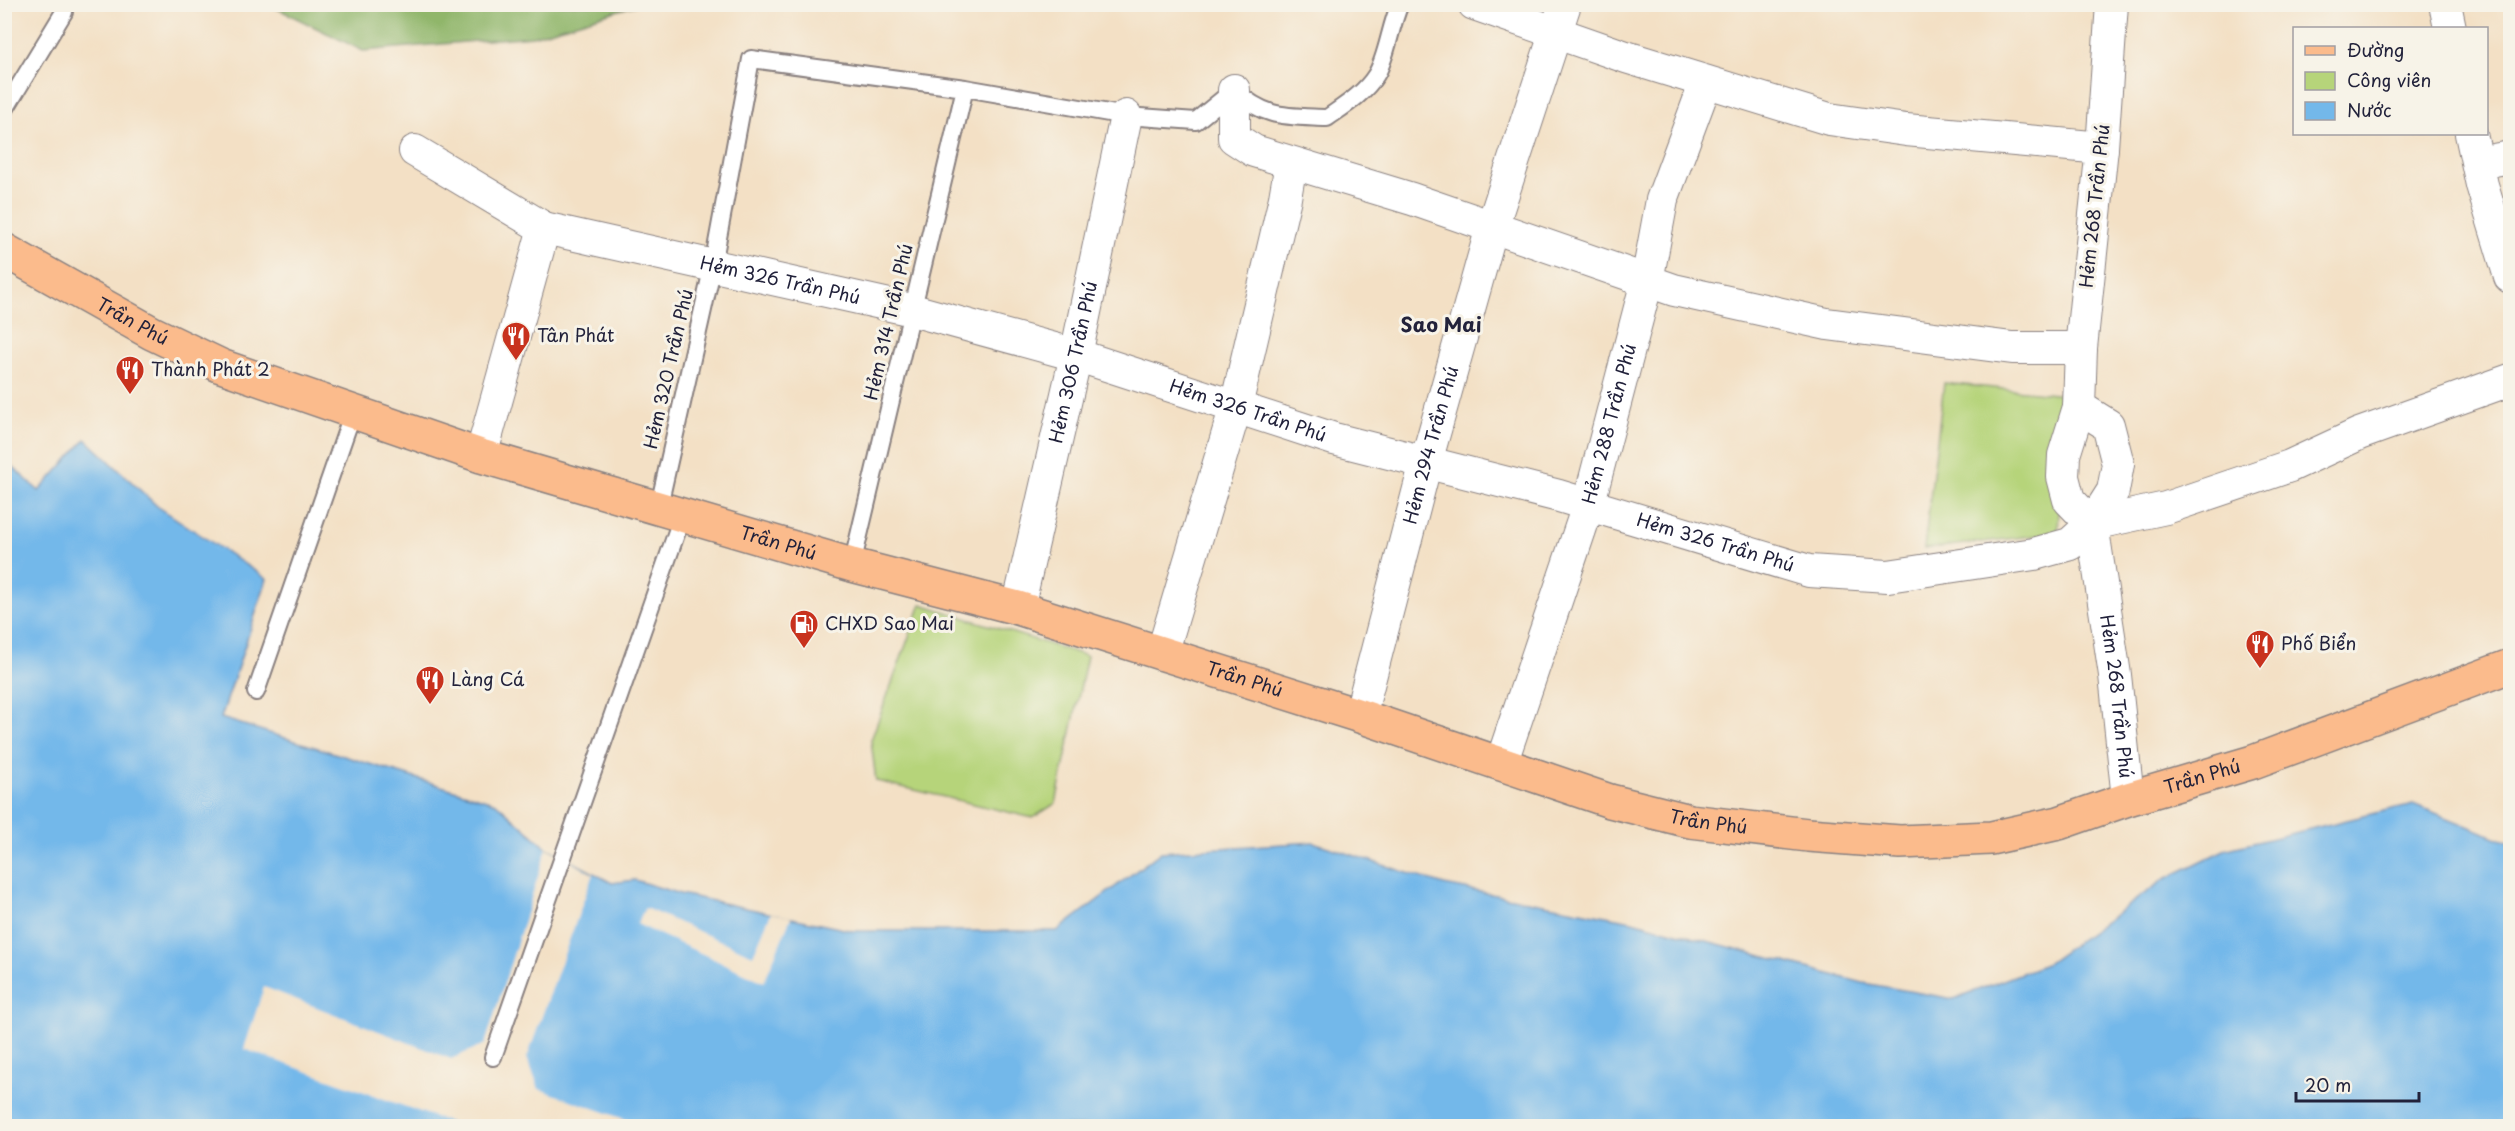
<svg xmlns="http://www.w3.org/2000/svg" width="2515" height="1131" font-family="'Playpen Sans',sans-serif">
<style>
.green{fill:#b6d47a;stroke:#6c7b5a;stroke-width:1.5}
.forest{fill:#90b66a;stroke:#596c52;stroke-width:1.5}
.water{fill:#73b8ea;stroke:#4a6d92;stroke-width:1.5}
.pier{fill:#f3e0c5}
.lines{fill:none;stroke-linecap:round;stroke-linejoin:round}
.lane-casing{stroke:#8a8180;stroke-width:20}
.street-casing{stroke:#8a8180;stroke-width:34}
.primary-casing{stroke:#8a8180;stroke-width:36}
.lane{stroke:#fff;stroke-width:16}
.street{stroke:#fff;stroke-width:32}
.primary{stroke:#fbbb8c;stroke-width:33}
.labels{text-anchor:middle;stroke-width:6;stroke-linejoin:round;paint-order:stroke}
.street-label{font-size:18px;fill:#22223b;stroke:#f7f3e8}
.poi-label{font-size:18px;fill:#22223b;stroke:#f7f3e8;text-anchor:start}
.neighbourhood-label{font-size:20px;font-weight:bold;fill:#22223b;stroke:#f7f3e8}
</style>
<rect width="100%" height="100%" fill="#f7f3e8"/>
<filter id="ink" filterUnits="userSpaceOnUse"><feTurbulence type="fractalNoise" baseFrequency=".0167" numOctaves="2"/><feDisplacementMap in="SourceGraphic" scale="12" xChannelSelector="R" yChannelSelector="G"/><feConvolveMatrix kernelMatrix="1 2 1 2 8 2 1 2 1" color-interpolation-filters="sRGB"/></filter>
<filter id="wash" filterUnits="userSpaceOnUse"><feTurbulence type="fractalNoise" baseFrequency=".008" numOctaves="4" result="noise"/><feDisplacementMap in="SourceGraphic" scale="24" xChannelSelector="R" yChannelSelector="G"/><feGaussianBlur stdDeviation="1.35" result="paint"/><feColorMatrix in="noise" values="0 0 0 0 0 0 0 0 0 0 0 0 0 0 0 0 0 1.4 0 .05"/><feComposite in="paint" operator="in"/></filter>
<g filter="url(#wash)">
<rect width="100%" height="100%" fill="#f3e0c5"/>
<!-- green -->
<path class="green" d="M 1944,383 L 2064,395 L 2058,533 L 1924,549 Z
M 921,604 L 1087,656 L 1056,803 L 1033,818 L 876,781 L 871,740 Z"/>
<!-- forest -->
<path class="forest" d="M 270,5 L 636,5 L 533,36 L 363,51 Z"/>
<!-- water -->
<path class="water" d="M 86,439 L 157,506 L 267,579 L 221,718 L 496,803 L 547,848 L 612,883 L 635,880 L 680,894 L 853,931 L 1057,931 L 1161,852 L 1313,842 L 1444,885 L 1632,921 L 1863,983 L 1954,999 L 2048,963 L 2165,879 L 2224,850 L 2413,804 L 2510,843 L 2510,1126 L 5,1126 L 4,459 L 39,491 Z"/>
<!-- pier -->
<path class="pier" d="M 547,848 L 593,874 L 527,1058 L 539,1089 L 644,1126 L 460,1126 L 244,1049 L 264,987 L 451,1059 L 485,1044 Z
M 645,908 L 753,955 L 771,913 L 791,917 L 764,982 L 637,924 Z"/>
</g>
<g filter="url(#ink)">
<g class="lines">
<!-- lane casing -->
<g class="lane-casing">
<path id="lane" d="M 4,111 L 64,12
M 658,510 L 713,265 L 751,59 L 965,88 L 1126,116 L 1196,121 L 1234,90 C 1266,119 1285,116 1327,118 C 1344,106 1364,94 1376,75 C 1387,57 1390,26 1400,4
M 852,565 L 965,88
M 256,692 L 353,412
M 493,1057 L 682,517"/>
</g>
<!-- street casing -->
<g class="street-casing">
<g id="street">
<path d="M 1474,4 L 1626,57 L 1829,119 L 1906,130 L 2102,148"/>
<path id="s1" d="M 2112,4 L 2102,148 L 2081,348 L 2079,407 L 2064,455 L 2063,477 L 2069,500 L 2092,524 L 2115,675 L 2128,799"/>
<path d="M 2445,4 L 2450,28"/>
<path d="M 1234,90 L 1234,138 L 1254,151 L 1412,199 L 1674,290 L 1827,324 L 2012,348 L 2081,348"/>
<path d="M 2471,134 L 2482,185 L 2510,277"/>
<path id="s2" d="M 415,151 L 544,228 L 912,310 L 1076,355 L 1334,439 L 1559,496 L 1809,571 L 1888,576 L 2034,554 L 2070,544 L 2092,524 L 2113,491 L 2118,464 L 2108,425 L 2079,407"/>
<path d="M 2478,163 L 2510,157"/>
<path d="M 481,456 L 544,228"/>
<path d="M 2092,524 L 2166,508 L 2290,466 L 2359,434 L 2510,380"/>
<path id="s3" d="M 1018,608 L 1076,355 L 1126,116"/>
<path d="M 1162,654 L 1236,406 L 1285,198 L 1291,163"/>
<path id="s4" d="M 1360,716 L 1426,462 L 1492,227 L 1565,4"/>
<path id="s5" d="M 1501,764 L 1588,506 L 1647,281 L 1662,200 L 1706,82"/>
</g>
</g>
<!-- primary casing -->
<g class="primary-casing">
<g id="primary">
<path id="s6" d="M 4,250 L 152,333 L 221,366 L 481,456 L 852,565 L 1018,608 L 1360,716 L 1610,801 L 1690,821 L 1808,835 L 1900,842 L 1991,838 L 2059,823 L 2128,799 L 2253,762 L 2510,666"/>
</g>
</g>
<!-- lane -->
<use href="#lane" class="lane"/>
<!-- street -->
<use href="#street" class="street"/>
<!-- primary -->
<use href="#primary" class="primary"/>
</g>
</g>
<!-- icons -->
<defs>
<g id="restaurant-pin" transform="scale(1.5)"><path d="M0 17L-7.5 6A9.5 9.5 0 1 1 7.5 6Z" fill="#c8321e" stroke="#f7f3e8"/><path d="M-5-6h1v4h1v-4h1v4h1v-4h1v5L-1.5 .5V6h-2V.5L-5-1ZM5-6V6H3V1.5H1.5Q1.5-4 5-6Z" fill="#fff"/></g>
<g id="fuel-pin" transform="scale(1.5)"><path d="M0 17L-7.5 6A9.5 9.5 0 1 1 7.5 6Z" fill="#c8321e" stroke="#f7f3e8"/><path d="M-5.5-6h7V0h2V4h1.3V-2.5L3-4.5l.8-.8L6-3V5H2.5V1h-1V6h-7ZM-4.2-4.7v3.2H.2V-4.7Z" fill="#fff"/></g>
</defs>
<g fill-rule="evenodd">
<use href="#restaurant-pin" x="516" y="336"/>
<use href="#restaurant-pin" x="130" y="370"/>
<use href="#fuel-pin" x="804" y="624"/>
<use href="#restaurant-pin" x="2260" y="644"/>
<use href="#restaurant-pin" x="430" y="680"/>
</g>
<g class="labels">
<!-- street labels -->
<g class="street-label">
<text transform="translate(2095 206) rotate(-84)" y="6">Hẻm 268 Trần Phú</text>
<text dy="6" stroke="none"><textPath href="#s2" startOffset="392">Hẻm 326 Trần Phú</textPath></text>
<text dy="6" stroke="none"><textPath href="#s6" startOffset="147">Trần Phú</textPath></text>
<text transform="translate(889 322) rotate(-77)" y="6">Hẻm 314 Trần Phú</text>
<text dy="6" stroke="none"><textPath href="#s3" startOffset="252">Hẻm 306 Trần Phú</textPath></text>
<text transform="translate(669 369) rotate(-77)" y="6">Hẻm 320 Trần Phú</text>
<text dy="6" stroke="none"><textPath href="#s2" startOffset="878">Hẻm 326 Trần Phú</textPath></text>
<text dy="6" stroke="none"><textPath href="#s5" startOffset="357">Hẻm 288 Trần Phú</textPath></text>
<text dy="6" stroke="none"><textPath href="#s4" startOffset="280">Hẻm 294 Trần Phú</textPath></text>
<text dy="6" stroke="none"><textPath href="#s6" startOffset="831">Trần Phú</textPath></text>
<text dy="6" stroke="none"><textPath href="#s2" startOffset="1364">Hẻm 326 Trần Phú</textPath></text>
<text dy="6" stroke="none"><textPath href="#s6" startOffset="1317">Trần Phú</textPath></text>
<text dy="6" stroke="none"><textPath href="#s1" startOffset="708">Hẻm 268 Trần Phú</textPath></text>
<text dy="6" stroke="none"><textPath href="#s6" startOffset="2307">Trần Phú</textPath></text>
<text dy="6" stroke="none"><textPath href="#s6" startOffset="1803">Trần Phú</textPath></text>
</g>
<!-- poi labels -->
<g class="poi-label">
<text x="537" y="342">Tân Phát</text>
<text x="151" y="376">Thành Phát 2</text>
<text x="825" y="630">CHXD Sao Mai</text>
<text x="2281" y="650">Phố Biển</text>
<text x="451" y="686">Làng Cá</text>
</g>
<!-- neighbourhood labels -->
<g class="neighbourhood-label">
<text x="1441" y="332">Sao Mai</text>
</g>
</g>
<!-- margin -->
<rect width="2515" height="1131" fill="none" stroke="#f7f3e8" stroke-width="24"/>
<!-- legend -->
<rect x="2293" y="27" width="195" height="108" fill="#f7f3e8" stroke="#a29fa3" stroke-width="1.5"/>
<rect x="2305" y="46" width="30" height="9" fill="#fbbb8c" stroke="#a29fa3" stroke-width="1.5"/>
<text x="2347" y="57" font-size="18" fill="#22223b">Đường</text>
<rect x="2305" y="72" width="30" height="18" fill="#b6d47a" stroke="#a29fa3" stroke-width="1.5"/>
<text x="2347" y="87" font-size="18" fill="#22223b">Công viên</text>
<rect x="2305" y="102" width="30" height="18" fill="#73b8ea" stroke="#a29fa3" stroke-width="1.5"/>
<text x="2347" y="117" font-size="18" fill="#22223b">Nước</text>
<!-- scale -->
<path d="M2296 1092v9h123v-9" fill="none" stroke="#22223b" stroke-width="3"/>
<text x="2305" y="1092" font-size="18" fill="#22223b" stroke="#f7f3e8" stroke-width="4.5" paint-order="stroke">20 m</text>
</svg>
